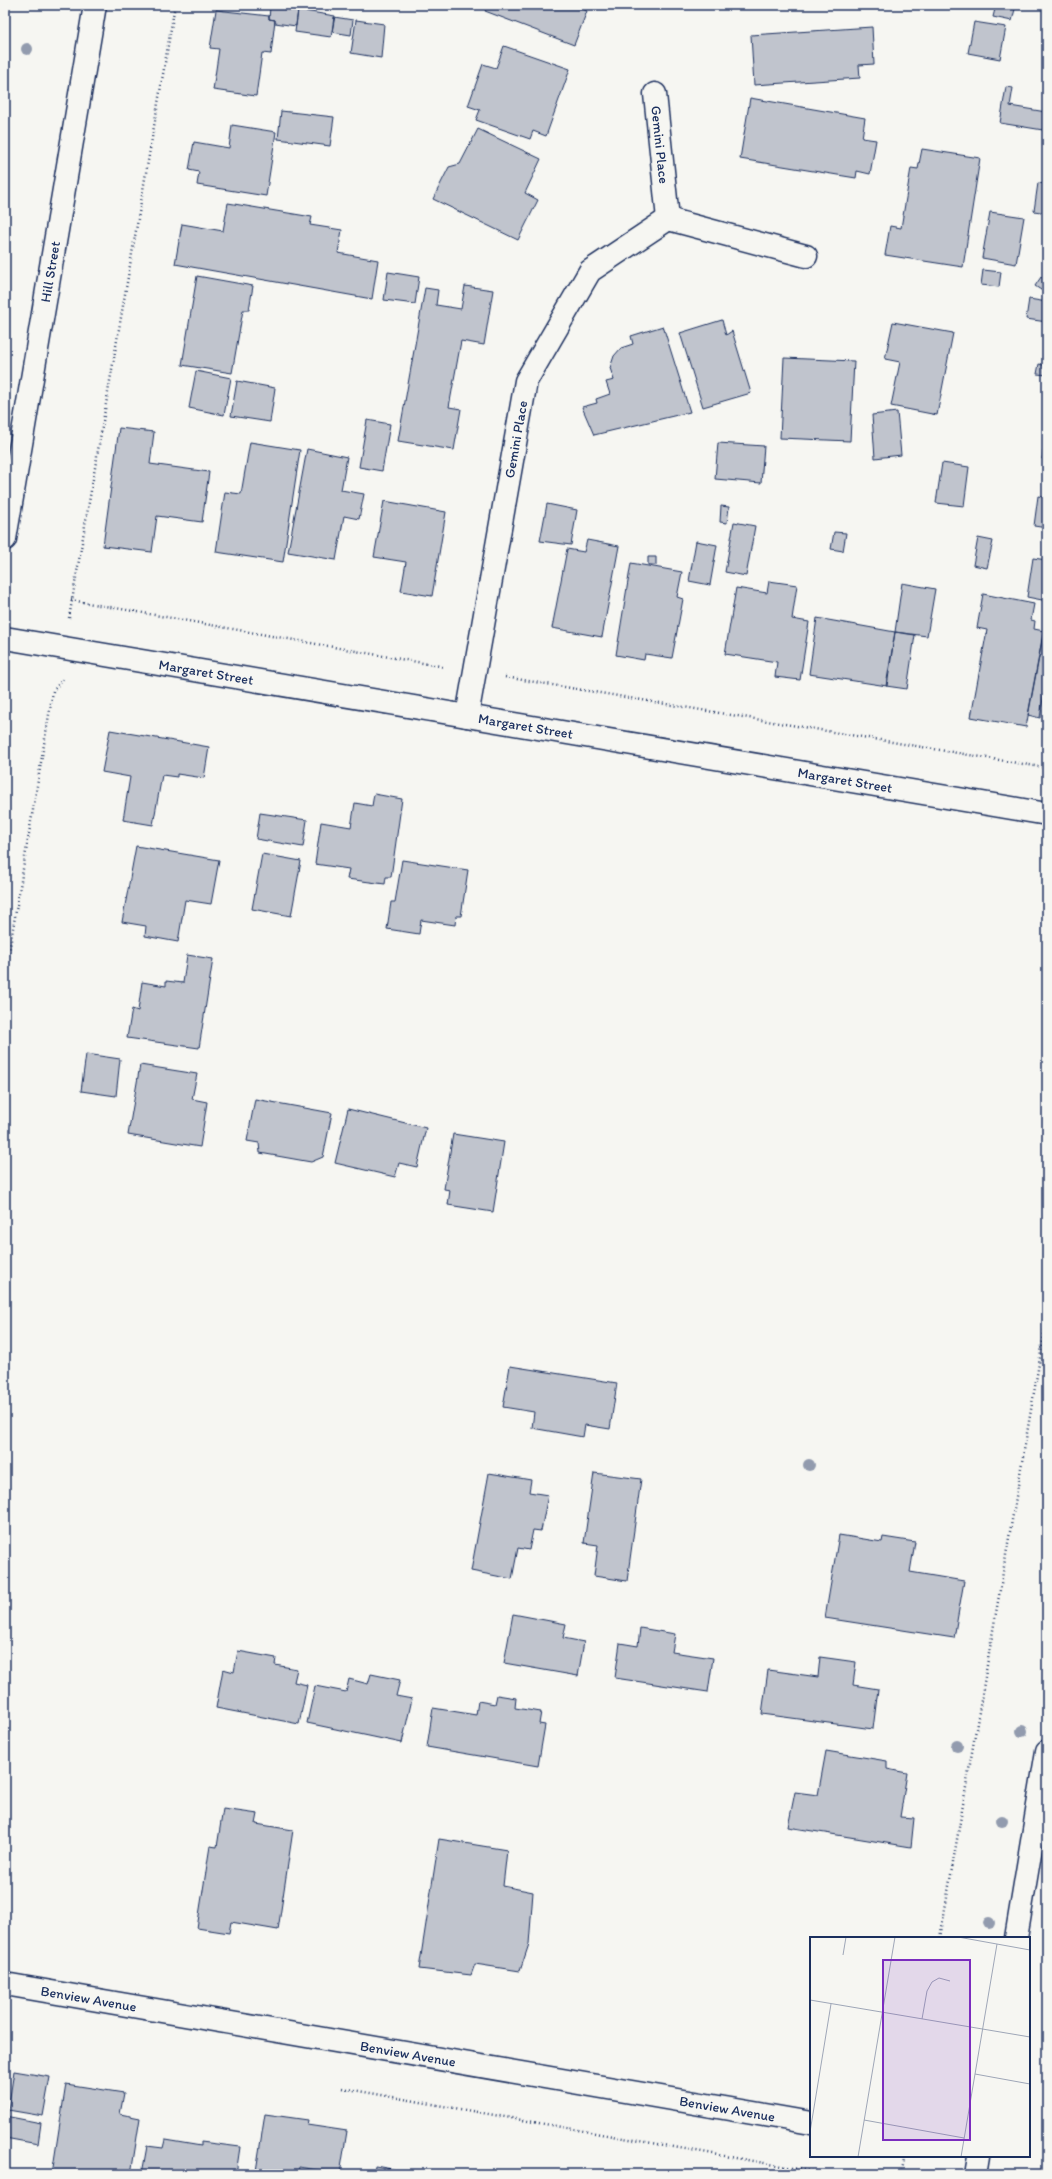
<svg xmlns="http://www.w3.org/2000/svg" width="1052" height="2179" font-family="Itim,sans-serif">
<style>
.building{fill:#c0c4cd;stroke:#1b2f5e}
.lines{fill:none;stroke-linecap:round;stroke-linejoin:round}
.minor-casing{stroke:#1b2f5e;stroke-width:25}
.secondary-casing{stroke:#1b2f5e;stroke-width:25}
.path{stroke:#1b2f5e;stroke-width:2.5;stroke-dasharray:1 3;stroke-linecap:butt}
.minor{stroke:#f6f6f2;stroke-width:22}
.secondary{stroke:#f6f6f2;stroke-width:22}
.tree{fill:#929bae}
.labels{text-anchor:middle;stroke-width:3.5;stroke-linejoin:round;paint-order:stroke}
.street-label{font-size:14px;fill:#1b2f5e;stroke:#f6f6f2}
.inset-road{fill:none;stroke:#9ea6b7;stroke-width:1}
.view{fill:#7b2cbf;fill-opacity:0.15;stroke:#7b2cbf;stroke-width:2}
.inset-edge{fill:none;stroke:#1b2f5e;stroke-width:2}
</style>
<rect width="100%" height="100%" fill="#f6f6f2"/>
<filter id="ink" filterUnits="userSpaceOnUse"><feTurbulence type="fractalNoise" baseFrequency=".025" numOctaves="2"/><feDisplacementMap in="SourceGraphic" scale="8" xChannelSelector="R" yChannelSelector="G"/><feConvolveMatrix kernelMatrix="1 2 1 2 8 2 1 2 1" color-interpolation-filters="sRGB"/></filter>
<g filter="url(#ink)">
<!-- building -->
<path class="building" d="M 308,5 L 327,5 L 326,9 Z
M 488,5 L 572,5 L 587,11 L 574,45 L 485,11 Z
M 996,5 L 1016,5 L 1012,21 L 993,17 Z
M 270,7 L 298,10 L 296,26 L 275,23 L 275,20 L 269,19 Z
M 216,10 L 269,16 L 269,19 L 275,20 L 271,54 L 262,53 L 256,96 L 213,90 L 219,49 L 210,48 Z
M 298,10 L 335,16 L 331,37 L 295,32 Z
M 334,17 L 353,20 L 351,35 L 332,32 Z
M 356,20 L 384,24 L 381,58 L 351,53 Z
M 974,22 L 1006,27 L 1000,59 L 968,53 Z
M 872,27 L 874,64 L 859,65 L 860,78 L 754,85 L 751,35 Z
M 504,46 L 570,69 L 546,136 L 533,131 L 530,139 L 476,120 L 480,110 L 468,106 L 483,64 L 496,68 Z
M 1006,87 L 1013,88 L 1010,106 L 1046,112 L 1043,130 L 1000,123 Z
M 750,98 L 865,118 L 862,138 L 876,140 L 870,174 L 857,171 L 856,178 L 740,159 Z
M 281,111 L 334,117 L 330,146 L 278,139 Z
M 232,125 L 276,132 L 266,196 L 197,185 L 199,172 L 189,170 L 194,142 L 229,148 Z
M 478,129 L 541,159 L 525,193 L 538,200 L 518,240 L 433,199 L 449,167 L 460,164 Z
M 922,149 L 980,158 L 963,267 L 885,255 L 890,226 L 901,228 L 911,168 L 918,169 Z
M 1038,183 L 1047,184 L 1047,213 L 1034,211 Z
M 228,203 L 312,217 L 310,225 L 342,230 L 338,253 L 378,260 L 372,299 L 175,264 L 182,224 L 223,231 Z
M 990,212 L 1024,217 L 1016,264 L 982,258 Z
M 983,270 L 1001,272 L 999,287 L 981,285 Z
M 388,272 L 419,277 L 415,304 L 384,300 Z
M 197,276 L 253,286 L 249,310 L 243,310 L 232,373 L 182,365 Z
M 1041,277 L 1047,281 L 1047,294 L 1035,286 Z
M 465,286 L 493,290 L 484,345 L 461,341 L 449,407 L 461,409 L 454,450 L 398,441 L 425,288 L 438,290 L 436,305 L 461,309 Z
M 1029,299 L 1047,302 L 1047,322 L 1026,319 Z
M 722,320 L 726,335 L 732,331 L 751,393 L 703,407 L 680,333 Z
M 893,322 L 953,333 L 937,415 L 891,406 L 900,362 L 885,359 Z
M 663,326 L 690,412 L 594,435 L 582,407 L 597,403 L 596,399 L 610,394 L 606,382 L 614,380 L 610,368 L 614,356 L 621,348 L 633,344 L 631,336 Z
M 784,358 L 854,361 L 850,441 L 780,438 Z
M 1039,364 L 1047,366 L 1047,375 L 1037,374 Z
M 196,371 L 231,378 L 224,415 L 189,408 Z
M 237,381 L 275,388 L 270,422 L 231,416 Z
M 897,412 L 901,455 L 875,458 L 872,415 Z
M 367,420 L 390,424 L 382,471 L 359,467 Z
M 119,428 L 154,432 L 150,464 L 209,472 L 202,522 L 157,516 L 152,552 L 103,546 Z
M 250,442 L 300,450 L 283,562 L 216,552 L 225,492 L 241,494 Z
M 718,443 L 764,446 L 761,483 L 715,479 Z
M 1044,446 L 1047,447 L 1047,460 L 1042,459 Z
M 307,449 L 347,457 L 341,490 L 364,494 L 359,519 L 344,516 L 336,560 L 288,552 Z
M 942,463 L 969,467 L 964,506 L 936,503 Z
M 1038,496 L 1047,498 L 1047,528 L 1034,526 Z
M 384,501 L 446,512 L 432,596 L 401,591 L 406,562 L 374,557 Z
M 547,504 L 577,510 L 571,545 L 540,541 Z
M 721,506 L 729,507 L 727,523 L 720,522 Z
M 734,522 L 755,526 L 746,576 L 725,572 Z
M 834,532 L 846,533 L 843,551 L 831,549 Z
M 978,538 L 993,541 L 987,568 L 973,565 Z
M 587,540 L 619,546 L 602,637 L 552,628 L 567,549 L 584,552 Z
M 696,541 L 717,545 L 710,585 L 689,581 Z
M 648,557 L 656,557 L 656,565 L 648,565 Z
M 1033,558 L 1047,560 L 1047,601 L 1027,597 Z
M 631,563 L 682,572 L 677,597 L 683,599 L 672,658 L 645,654 L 644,660 L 616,655 Z
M 769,581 L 797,585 L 792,619 L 809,622 L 800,680 L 775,677 L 777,662 L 725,654 L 736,588 L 767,593 Z
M 902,583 L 935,589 L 927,636 L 895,632 Z
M 983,594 L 1034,604 L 1031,620 L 1035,621 L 1034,629 L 1044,631 L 1026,727 L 971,717 L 987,630 L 977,628 Z
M 817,618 L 895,632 L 887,686 L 809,674 Z
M 895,632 L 915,635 L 907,689 L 886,686 Z
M 1043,634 L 1047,634 L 1047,672 L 1040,718 L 1028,715 Z
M 110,730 L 209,747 L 204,778 L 177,774 L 177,777 L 162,775 L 153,825 L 123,820 L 130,777 L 102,772 Z
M 374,794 L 402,799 L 391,877 L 386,877 L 385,884 L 347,879 L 349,869 L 315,864 L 321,822 L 351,827 L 355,803 L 372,806 Z
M 260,813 L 307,820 L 303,847 L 256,839 Z
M 136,846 L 219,860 L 211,904 L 185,900 L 178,942 L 145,936 L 146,926 L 122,922 Z
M 262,854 L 301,861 L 291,916 L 252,909 Z
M 402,860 L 468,870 L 461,916 L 456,916 L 455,925 L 421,920 L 419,934 L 387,929 L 391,902 L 395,902 Z
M 187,955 L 213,959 L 199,1048 L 127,1038 L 132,1009 L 138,1011 L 142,982 L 166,986 L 166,981 L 183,983 Z
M 86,1054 L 120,1059 L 116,1096 L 81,1091 Z
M 140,1065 L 197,1074 L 192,1099 L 207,1102 L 200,1147 L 128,1135 Z
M 255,1099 L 332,1113 L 323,1157 L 311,1162 L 260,1153 L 259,1143 L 247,1141 Z
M 348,1109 L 426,1128 L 417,1167 L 399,1163 L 395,1177 L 335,1163 Z
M 453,1134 L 504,1142 L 493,1212 L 448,1205 L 450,1190 L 444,1189 Z
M 510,1366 L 617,1383 L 610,1429 L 585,1425 L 583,1437 L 532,1428 L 534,1412 L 503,1407 Z
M 489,1473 L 531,1480 L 529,1492 L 548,1495 L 541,1531 L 533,1530 L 529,1550 L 518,1548 L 512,1579 L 471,1571 Z
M 594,1473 L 641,1479 L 627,1581 L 594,1576 L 598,1545 L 584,1543 Z
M 839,1535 L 882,1542 L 883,1537 L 915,1542 L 910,1572 L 964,1581 L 954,1638 L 825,1618 Z
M 513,1614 L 566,1624 L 563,1638 L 584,1642 L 578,1676 L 504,1663 Z
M 640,1628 L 675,1634 L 672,1652 L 713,1658 L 708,1692 L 615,1678 L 620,1643 L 638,1646 Z
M 238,1651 L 276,1658 L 275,1665 L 297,1669 L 294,1682 L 307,1685 L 299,1724 L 216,1708 L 223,1669 L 234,1672 Z
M 820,1657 L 856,1662 L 853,1685 L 878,1689 L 873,1729 L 762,1714 L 768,1670 L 818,1677 Z
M 371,1674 L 400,1680 L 396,1696 L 412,1699 L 402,1743 L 307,1723 L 315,1686 L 346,1692 L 349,1679 L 368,1684 Z
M 497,1695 L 516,1698 L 515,1708 L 541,1712 L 539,1724 L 545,1725 L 538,1766 L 427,1747 L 433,1708 L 476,1715 L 478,1701 L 495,1704 Z
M 826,1751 L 887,1761 L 887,1769 L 907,1773 L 900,1817 L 914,1818 L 911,1847 L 788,1827 L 795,1792 L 818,1795 Z
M 223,1809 L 258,1814 L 256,1824 L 293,1830 L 278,1930 L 231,1922 L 229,1933 L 197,1928 L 210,1846 L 217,1847 Z
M 439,1839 L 507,1850 L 503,1886 L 533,1892 L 529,1944 L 520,1971 L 475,1964 L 471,1975 L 419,1969 Z
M 14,2071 L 50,2077 L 43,2116 L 8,2110 Z
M 66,2084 L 124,2093 L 120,2114 L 140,2118 L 131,2174 L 52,2174 Z
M 265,2114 L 308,2120 L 307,2125 L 347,2131 L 340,2174 L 299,2167 L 298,2174 L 278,2174 L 256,2171 Z
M 5,2116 L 41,2123 L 38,2144 L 5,2138 Z
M 165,2140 L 201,2146 L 201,2142 L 240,2147 L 236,2174 L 142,2174 L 147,2146 L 163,2148 Z
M 375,2166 L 403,2171 L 402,2174 L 374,2174 Z
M 469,2172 L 483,2174 L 469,2174 Z"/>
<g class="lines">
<!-- minor casing -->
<g class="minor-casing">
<g id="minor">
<path id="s1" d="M 655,94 L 668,219"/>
<path id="s2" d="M 5,638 L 1047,814"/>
<path id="s3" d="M 467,716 L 526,381 L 590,271 L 668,219 L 806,256"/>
<path d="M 1016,1938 L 1047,1751"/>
<path id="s4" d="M 5,1984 L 811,2123"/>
<path d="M 976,2174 L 979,2156"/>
</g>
</g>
<!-- secondary casing -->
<g class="secondary-casing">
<g id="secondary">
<path id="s5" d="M 5,539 L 95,5"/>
</g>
</g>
<!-- path -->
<path class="path" d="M 71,600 L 445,667
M 69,618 L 175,5
M 505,677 L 1047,768
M 5,976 L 53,691 L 63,679
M 940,1938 L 1047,1317
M 342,2088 L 826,2174
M 901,2174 L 905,2156"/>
<!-- minor -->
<use href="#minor" class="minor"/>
<!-- secondary -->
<use href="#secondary" class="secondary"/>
</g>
<!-- trees -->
<g class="tree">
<circle cx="27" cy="49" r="6"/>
<circle cx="809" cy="1465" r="6"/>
<circle cx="1022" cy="1731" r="6"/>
<circle cx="957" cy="1746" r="6"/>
<circle cx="1002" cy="1821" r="6"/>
<circle cx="989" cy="1923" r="6"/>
</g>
</g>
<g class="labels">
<!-- street labels -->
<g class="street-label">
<text dy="5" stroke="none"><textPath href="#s1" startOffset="51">Gemini Place</textPath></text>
<text dy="5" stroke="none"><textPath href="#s5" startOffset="271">Hill Street</textPath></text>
<text dy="5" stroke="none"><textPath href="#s3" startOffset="281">Gemini Place</textPath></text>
<text dy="5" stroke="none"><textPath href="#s2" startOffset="204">Margaret Street</textPath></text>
<text dy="5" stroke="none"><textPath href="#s2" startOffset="528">Margaret Street</textPath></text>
<text dy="5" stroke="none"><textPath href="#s2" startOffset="852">Margaret Street</textPath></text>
<text dy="5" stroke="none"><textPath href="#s4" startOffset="85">Benview Avenue</textPath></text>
<text dy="5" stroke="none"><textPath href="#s4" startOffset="409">Benview Avenue</textPath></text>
<text dy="5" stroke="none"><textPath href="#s4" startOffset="733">Benview Avenue</textPath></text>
</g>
</g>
<!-- overview -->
<g transform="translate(810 1937)">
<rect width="220" height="220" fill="#f6f6f2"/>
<path class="inset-road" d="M 148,0 L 220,13M 33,18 L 36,0M 0,63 L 220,100M 112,82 L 117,54 L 122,45 L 129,41 L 140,44M 165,137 L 220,147M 54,183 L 154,201M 0,195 L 21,67M 48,220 L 85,0M 151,220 L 187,7"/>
<path class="view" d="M 73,23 L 160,23 L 160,203 L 73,203 Z"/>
<rect width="220" height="220" class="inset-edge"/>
</g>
<!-- margin -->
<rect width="1052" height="2179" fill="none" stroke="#f6f6f2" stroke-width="20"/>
<rect x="10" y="10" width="1032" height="2159" fill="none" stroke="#1b2f5e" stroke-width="1.5" filter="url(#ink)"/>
</svg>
